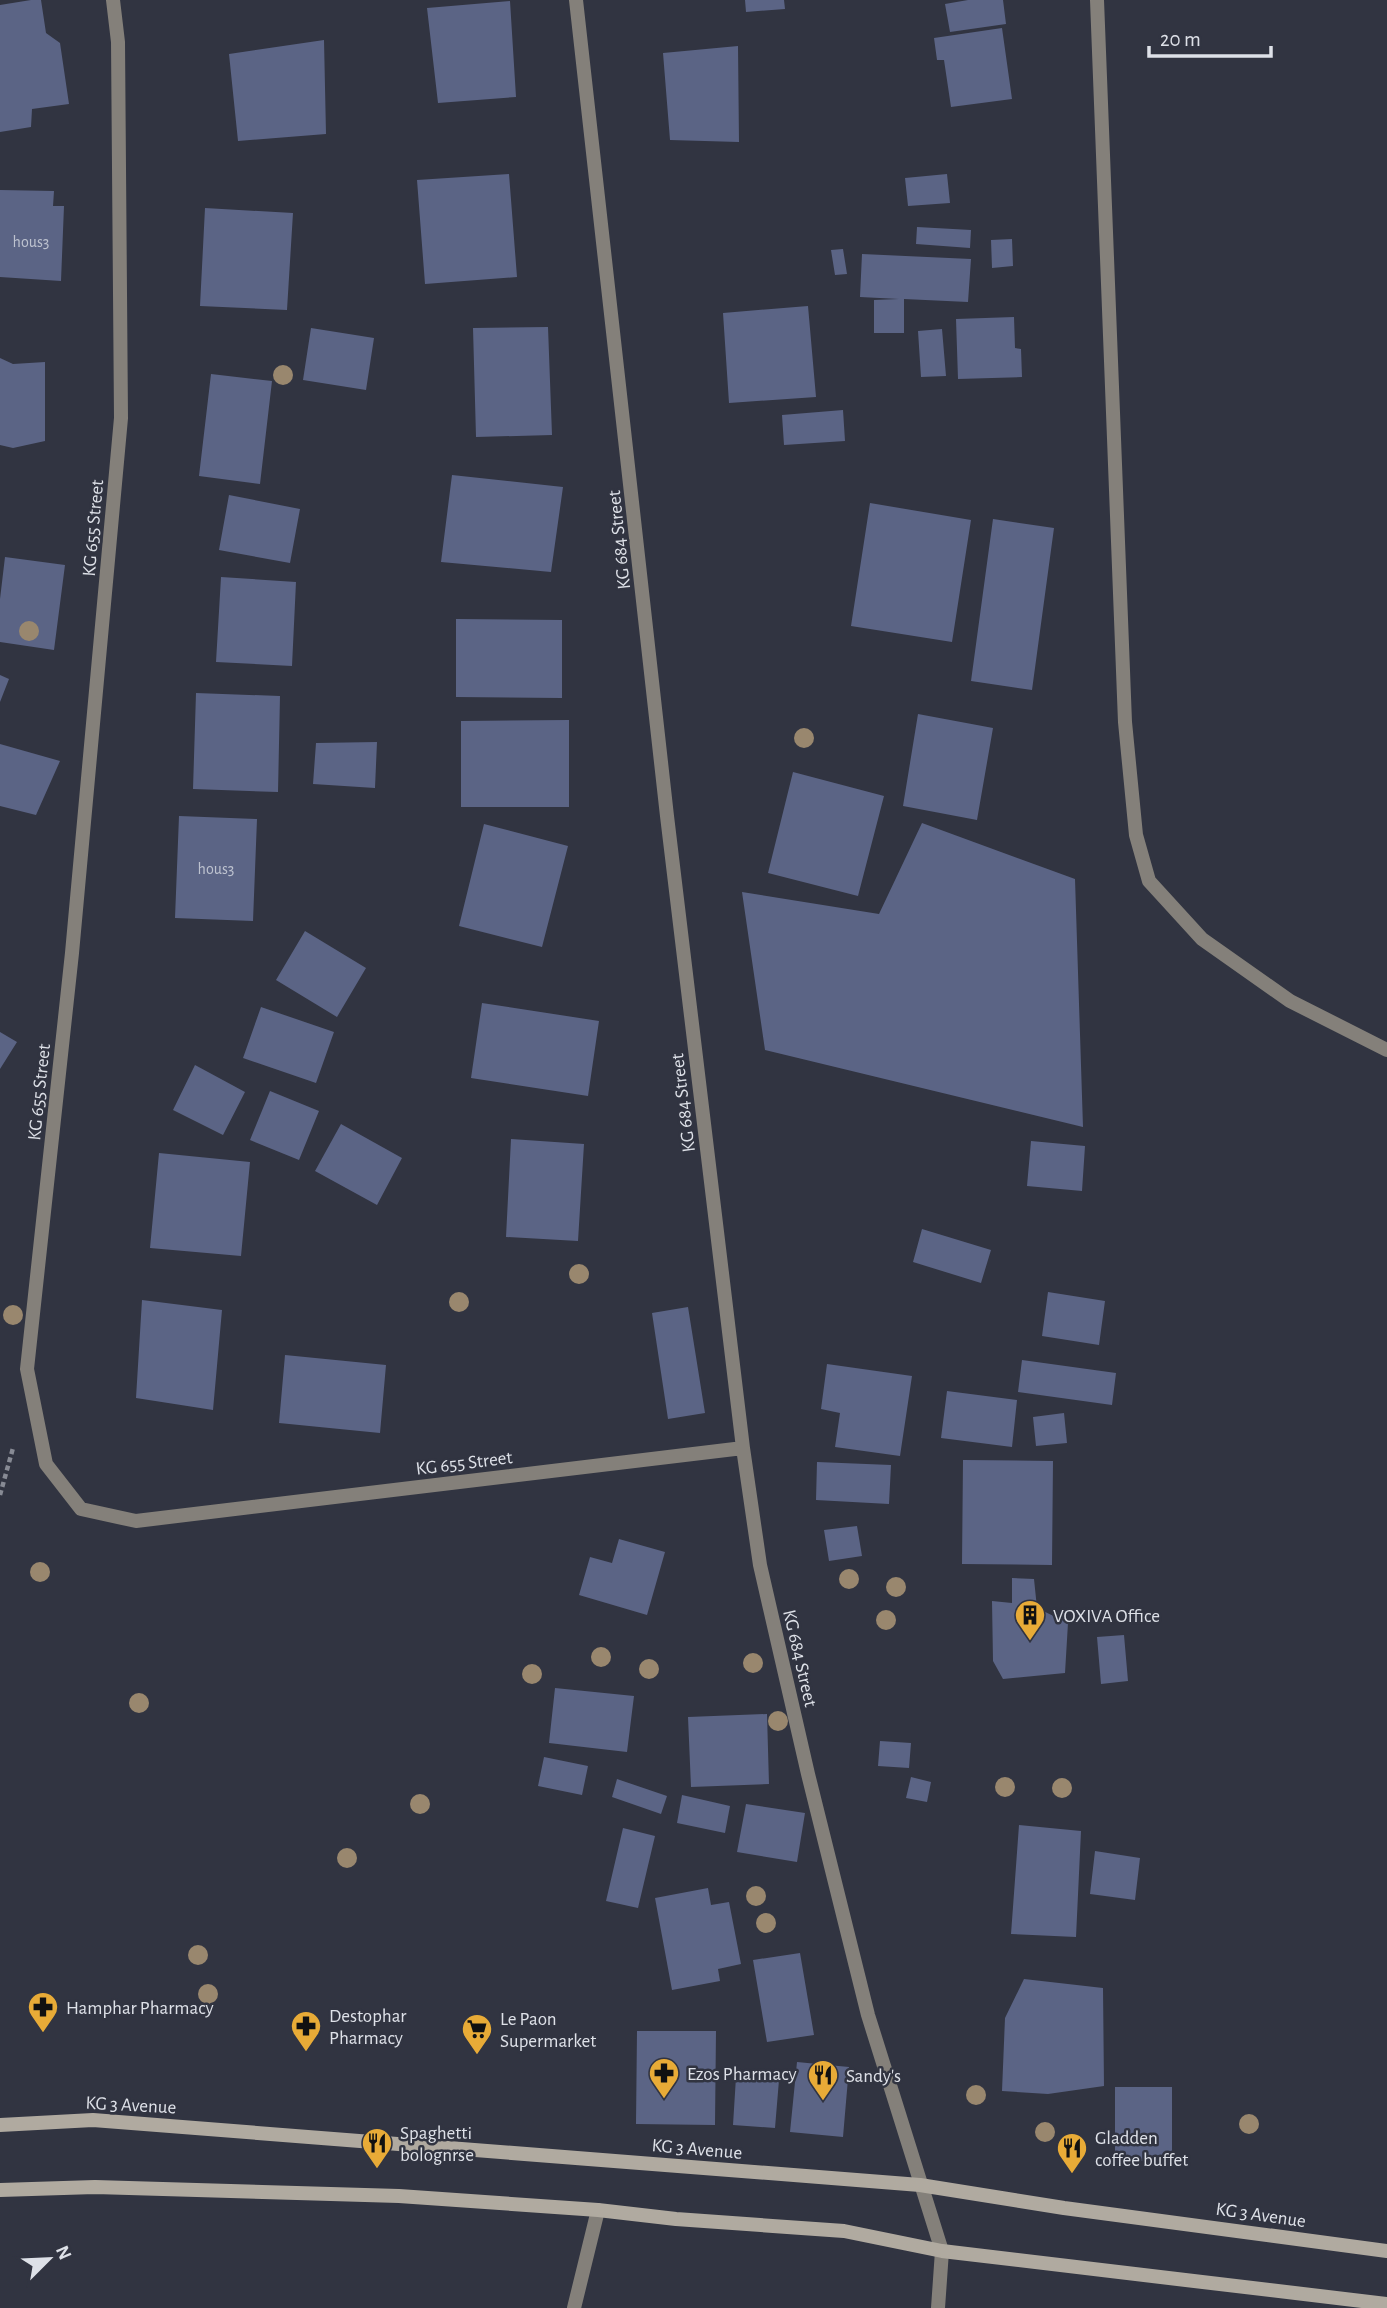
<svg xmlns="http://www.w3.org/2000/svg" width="1387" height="2308" font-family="'Alegreya Sans',sans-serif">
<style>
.building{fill:#5b6485}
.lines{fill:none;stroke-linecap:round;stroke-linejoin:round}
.path{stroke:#878a94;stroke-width:4.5;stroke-dasharray:5 3.5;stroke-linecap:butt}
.lane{stroke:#84807a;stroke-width:14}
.street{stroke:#84807a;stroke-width:14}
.secondary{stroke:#b0aaa0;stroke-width:14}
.tree{fill:#99876e}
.labels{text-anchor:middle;stroke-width:5;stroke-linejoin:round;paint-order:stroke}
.number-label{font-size:16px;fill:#bdc2cf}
.street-label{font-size:19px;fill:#dee1e8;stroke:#313441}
.poi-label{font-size:19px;fill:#dee1e8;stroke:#313441;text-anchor:start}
</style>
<rect width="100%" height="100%" fill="#313441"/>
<!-- building -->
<path class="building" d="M 31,0 L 41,0 L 46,33 L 60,43 L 69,104 L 32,109 L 31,127 L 0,132 L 0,5 Z
M 745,0 L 784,0 L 785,9 L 746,12 Z
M 1003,0 L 1006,24 L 950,32 L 945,4 L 968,0 Z
M 510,1 L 516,97 L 438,103 L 427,8 Z
M 1002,28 L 1012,99 L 951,107 L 944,60 L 937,60 L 934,38 Z
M 324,40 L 326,134 L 238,141 L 229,54 Z
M 738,46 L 739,142 L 670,140 L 663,53 Z
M 509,174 L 517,277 L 425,284 L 417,180 Z
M 947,174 L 950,203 L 908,206 L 905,178 Z
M 0,190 L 54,191 L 53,206 L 64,206 L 61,281 L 0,277 Z
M 205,208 L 293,213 L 287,310 L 200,306 Z
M 917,227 L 971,230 L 970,248 L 916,244 Z
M 1012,239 L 1013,266 L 992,268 L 991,240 Z
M 843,249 L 847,274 L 835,275 L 831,250 Z
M 862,254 L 971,259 L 968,302 L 904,299 L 904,333 L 874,333 L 874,300 L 899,299 L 860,297 Z
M 808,306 L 816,397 L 729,403 L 723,313 Z
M 1014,317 L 1015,348 L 1021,349 L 1022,377 L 958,379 L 956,319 Z
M 548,327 L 552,435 L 476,437 L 473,328 Z
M 311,328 L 374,338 L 366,390 L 303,380 Z
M 942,329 L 946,376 L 921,377 L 918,331 Z
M 0,358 L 13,364 L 45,362 L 45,441 L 13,448 L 0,445 Z
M 211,374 L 272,381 L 260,484 L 199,476 Z
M 843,410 L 845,441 L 784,445 L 782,415 Z
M 452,475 L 563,487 L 551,572 L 441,562 Z
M 229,495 L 300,509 L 290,563 L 219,550 Z
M 870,503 L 971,520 L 952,642 L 851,626 Z
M 993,519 L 1054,528 L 1032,690 L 971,681 Z
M 5,557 L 65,565 L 54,650 L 0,642 L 0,599 Z
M 221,577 L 296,582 L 292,666 L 216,662 Z
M 456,619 L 562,620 L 562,698 L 456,697 Z
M 0,675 L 9,679 L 0,702 Z
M 196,693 L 280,696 L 278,792 L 193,789 Z
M 918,714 L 993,728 L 977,820 L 903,806 Z
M 569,720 L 569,807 L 461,807 L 461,721 Z
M 377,742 L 375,788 L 313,784 L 316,743 Z
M 0,744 L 60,761 L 36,815 L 0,806 Z
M 793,772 L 884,796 L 858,896 L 768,873 Z
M 179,816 L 257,819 L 253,921 L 175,918 Z
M 922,823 L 1075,879 L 1083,1127 L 765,1050 L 742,892 L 879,914 Z
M 484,824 L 568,846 L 542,947 L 459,926 Z
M 305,931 L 366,968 L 337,1017 L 276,980 Z
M 482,1003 L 599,1021 L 588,1096 L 471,1078 Z
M 261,1007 L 334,1032 L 316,1083 L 243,1058 Z
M 0,1032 L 17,1042 L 0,1069 Z
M 195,1065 L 245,1092 L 223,1135 L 173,1110 Z
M 270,1091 L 319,1111 L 299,1160 L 250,1140 Z
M 341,1124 L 402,1158 L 377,1205 L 315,1171 Z
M 511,1139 L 584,1144 L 578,1241 L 506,1237 Z
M 1031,1141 L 1085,1146 L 1082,1191 L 1027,1186 Z
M 159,1153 L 250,1162 L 241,1256 L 150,1248 Z
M 922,1229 L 991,1250 L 981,1283 L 913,1262 Z
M 1048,1292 L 1105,1301 L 1099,1345 L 1042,1336 Z
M 142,1300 L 222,1310 L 213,1410 L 136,1398 Z
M 688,1307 L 705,1413 L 668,1419 L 652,1313 Z
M 285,1355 L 386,1365 L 380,1433 L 279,1423 Z
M 1022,1360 L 1116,1373 L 1112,1405 L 1018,1392 Z
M 827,1364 L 912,1376 L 900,1456 L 835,1447 L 840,1413 L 821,1409 Z
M 947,1391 L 1017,1400 L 1012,1447 L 941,1438 Z
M 1064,1413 L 1067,1443 L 1036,1446 L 1033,1417 Z
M 963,1460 L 1053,1461 L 1052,1565 L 962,1564 Z
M 817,1462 L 891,1465 L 889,1504 L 816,1500 Z
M 857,1526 L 862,1556 L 829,1561 L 824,1530 Z
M 619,1539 L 665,1552 L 647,1615 L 579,1595 L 590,1557 L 612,1563 Z
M 1012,1578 L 1034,1579 L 1037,1608 L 1068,1623 L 1065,1673 L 1003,1679 L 993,1661 L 992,1601 L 1012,1603 Z
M 1124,1635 L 1128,1681 L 1101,1684 L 1097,1637 Z
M 555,1688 L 634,1696 L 627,1752 L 549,1743 Z
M 767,1714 L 769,1784 L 691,1787 L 688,1717 Z
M 880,1741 L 911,1743 L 909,1768 L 878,1766 Z
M 544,1757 L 588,1766 L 582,1795 L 538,1786 Z
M 911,1777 L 931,1782 L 927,1802 L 906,1798 Z
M 617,1779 L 667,1796 L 661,1814 L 612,1797 Z
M 682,1795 L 730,1806 L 725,1833 L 677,1823 Z
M 746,1804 L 805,1813 L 797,1862 L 737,1852 Z
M 1019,1825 L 1081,1831 L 1076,1937 L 1011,1934 Z
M 623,1828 L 655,1836 L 638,1908 L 606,1901 Z
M 1095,1851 L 1140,1858 L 1135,1900 L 1090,1894 Z
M 708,1888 L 711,1905 L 729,1902 L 741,1964 L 718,1969 L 720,1981 L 672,1990 L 655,1898 Z
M 800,1953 L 814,2035 L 767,2042 L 753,1960 Z
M 1024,1979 L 1103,1988 L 1104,2086 L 1048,2094 L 1002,2091 L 1005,2018 Z
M 637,2031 L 716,2031 L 715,2125 L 636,2124 Z
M 797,2062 L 849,2067 L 843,2137 L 790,2132 Z
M 736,2077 L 779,2080 L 775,2128 L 733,2125 Z
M 1115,2087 L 1172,2087 L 1172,2161 L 1115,2161 Z"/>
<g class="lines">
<!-- path -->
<path class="path" d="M 0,1495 L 13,1448"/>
<!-- lane -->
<path class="lane" d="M 1097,0 L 1125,722 L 1136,835 L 1149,881 L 1202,939 L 1290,1001 L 1387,1050"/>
<!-- street -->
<path class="street" d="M 113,0 L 118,42 L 121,418 L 72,953 L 27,1369 L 46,1464 L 81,1509 L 136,1521 L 743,1448
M 576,0 L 667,816 L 743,1448 L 760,1565 L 808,1774 L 868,2015 L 942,2251 L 938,2308
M 574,2308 L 598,2210"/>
<!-- secondary -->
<path class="secondary" d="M 0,2125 L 93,2120 L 920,2185 L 1064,2208 L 1387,2251
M 0,2190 L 95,2187 L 399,2196 L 598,2210 L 676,2219 L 844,2231 L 942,2251 L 1387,2304"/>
</g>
<!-- trees -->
<g class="tree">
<circle cx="283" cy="375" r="10"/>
<circle cx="29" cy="631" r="10"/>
<circle cx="804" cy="738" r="10"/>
<circle cx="579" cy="1274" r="10"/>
<circle cx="459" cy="1302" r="10"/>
<circle cx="13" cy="1315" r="10"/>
<circle cx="40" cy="1572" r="10"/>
<circle cx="849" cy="1579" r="10"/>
<circle cx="896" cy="1587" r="10"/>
<circle cx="886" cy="1620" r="10"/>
<circle cx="601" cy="1657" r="10"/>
<circle cx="753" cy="1663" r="10"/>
<circle cx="649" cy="1669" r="10"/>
<circle cx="532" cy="1674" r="10"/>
<circle cx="139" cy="1703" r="10"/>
<circle cx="778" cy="1721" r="10"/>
<circle cx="1005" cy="1787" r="10"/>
<circle cx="1062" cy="1788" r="10"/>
<circle cx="420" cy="1804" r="10"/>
<circle cx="347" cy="1858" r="10"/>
<circle cx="756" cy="1896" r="10"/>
<circle cx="766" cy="1923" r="10"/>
<circle cx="198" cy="1955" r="10"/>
<circle cx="208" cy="1994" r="10"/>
<circle cx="976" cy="2095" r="10"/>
<circle cx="1249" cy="2124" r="10"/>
<circle cx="1045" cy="2132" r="10"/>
</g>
<!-- icons -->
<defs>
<g id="building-pin" transform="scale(1.575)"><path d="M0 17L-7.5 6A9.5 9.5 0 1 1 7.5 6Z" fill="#e8ab37" stroke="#313441"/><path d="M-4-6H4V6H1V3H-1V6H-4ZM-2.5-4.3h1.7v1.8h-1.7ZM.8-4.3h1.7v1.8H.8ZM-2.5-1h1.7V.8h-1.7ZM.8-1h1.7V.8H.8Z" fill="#111"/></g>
<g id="pharmacy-pin" transform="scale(1.575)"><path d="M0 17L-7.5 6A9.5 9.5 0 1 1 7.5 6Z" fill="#e8ab37" stroke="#313441"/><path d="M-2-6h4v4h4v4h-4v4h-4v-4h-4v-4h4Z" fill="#111"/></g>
<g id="supermarket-pin" transform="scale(1.575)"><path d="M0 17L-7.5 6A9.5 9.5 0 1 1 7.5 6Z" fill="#e8ab37" stroke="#313441"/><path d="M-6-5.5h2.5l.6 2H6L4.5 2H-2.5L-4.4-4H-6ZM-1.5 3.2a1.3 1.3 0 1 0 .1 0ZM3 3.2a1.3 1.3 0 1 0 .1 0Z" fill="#111"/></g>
<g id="restaurant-pin" transform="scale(1.575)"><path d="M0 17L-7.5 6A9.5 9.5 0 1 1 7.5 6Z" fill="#e8ab37" stroke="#313441"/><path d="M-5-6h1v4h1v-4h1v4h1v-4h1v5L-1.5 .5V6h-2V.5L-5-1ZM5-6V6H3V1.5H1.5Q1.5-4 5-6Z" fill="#111"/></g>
</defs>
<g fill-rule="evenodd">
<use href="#building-pin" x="1030" y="1615"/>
<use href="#pharmacy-pin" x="43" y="2007"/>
<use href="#pharmacy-pin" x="306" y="2026"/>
<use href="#supermarket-pin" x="477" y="2029"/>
<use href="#pharmacy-pin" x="664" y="2073"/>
<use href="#restaurant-pin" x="823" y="2075"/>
<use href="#restaurant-pin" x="377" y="2143"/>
<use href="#restaurant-pin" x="1072" y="2148"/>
</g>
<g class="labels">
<!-- number labels -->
<g class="number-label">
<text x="31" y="247">hous3</text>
<text x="216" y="874">hous3</text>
</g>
<!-- street labels -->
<g class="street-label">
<text transform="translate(92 528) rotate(-85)" y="7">KG 655 Street</text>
<text transform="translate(618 540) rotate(-96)" y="7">KG 684 Street</text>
<text transform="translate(38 1092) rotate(-84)" y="7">KG 655 Street</text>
<text transform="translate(682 1103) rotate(-97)" y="7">KG 684 Street</text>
<text transform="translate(464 1462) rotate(-7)" y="7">KG 655 Street</text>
<text transform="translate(801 1658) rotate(77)" y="7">KG 684 Street</text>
<text transform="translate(131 2104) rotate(3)" y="7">KG 3 Avenue</text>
<text transform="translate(697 2148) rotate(5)" y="7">KG 3 Avenue</text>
<text transform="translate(1261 2214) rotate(8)" y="7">KG 3 Avenue</text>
</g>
<!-- poi labels -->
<g class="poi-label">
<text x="1053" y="1622">VOXIVA Office</text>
<text x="66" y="2014">Hamphar Pharmacy</text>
<text x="329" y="2022">Destophar<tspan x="329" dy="22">Pharmacy</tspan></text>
<text x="500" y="2025">Le Paon<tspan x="500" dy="22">Supermarket</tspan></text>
<text x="687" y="2080">Ezos Pharmacy</text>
<text x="846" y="2082">Sandy's</text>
<text x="400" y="2139">Spaghetti<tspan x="400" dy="22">bolognrse</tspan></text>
<text x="1095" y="2144">Gladden<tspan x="1095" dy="22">coffee buffet</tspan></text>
</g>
</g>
<!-- north arrow -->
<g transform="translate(49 2259) rotate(66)" stroke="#313441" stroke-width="5" paint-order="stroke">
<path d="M0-5L12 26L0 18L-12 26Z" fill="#dee1e8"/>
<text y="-10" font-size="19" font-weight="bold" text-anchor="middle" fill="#dee1e8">N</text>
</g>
<!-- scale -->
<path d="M1149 46v10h122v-10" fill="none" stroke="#dee1e8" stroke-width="3.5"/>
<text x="1160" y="46" font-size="21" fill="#dee1e8" stroke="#313441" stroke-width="5" paint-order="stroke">20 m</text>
</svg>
